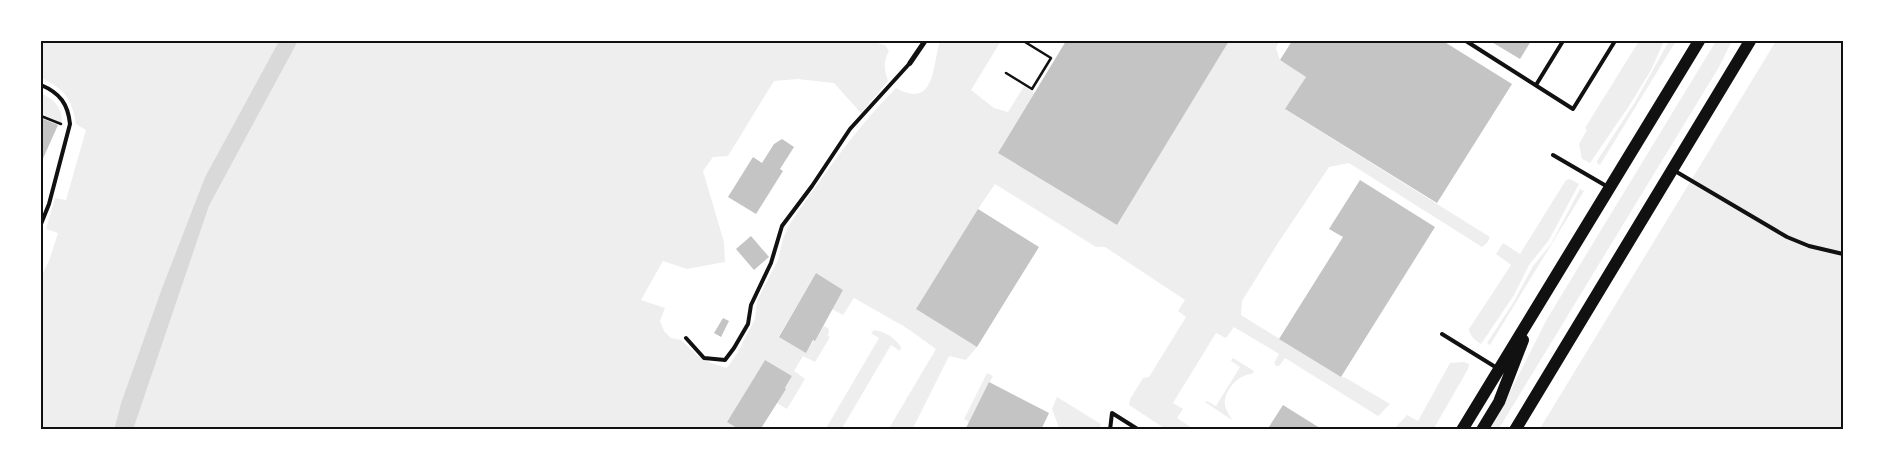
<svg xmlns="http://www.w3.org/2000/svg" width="1884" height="471" font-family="'Roboto Condensed',sans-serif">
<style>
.green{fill:#eee}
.water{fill:#d9d9d9}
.building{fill:#c4c4c4}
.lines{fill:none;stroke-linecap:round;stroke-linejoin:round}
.path{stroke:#111;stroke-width:2.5}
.service{stroke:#111;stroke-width:4}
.minor{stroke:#111;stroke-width:5}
.primary{stroke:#111;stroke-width:12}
.neatline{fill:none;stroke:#111;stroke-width:2}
</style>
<rect width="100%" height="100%" fill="#fff"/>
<!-- green -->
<path class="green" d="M 41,41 L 279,41 L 205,177 L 162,288 L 121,403 L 114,430 L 41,430 L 41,277 L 49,261 L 58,233 L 46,229 L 55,198 L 66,200 L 86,130 L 76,124 C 72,99 65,89 41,78 Z
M 298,41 L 868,41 L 885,45 L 889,51 C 883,62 884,69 888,81 L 861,113 L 834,83 L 798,79 L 774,81 L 728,156 L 713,157 L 703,171 L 724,242 L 725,262 L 687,269 L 663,261 L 641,300 L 665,308 L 660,321 L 664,331 L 671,338 L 681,340 L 698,356 L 711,363 L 727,368 L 738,352 L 755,319 L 757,301 L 778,260 L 783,239 L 789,225 C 823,176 854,130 896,88 C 936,110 932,65 940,41 L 1001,41 L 971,90 L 994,108 L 1008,112 L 1024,86 L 1034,93 L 998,153 L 1117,225 L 1229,41 L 1279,41 L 1276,48 L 1280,60 L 1306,77 L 1286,110 L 1490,237 L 1487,243 L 1482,247 L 1349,163 L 1329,167 L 1278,243 L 1242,301 L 1241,315 L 1341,377 L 1346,378 L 1390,404 L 1378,416 L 1285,358 L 1279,366 L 1276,366 L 1274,363 L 1279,354 L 1234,327 L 1226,338 L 1216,333 L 1173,403 L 1183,409 L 1177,418 L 1195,430 L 1171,428 L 1167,430 L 1129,405 L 1130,399 L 1143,378 L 1149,377 L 1186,317 L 1178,311 L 1185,300 L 1105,247 L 1096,247 L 995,184 L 978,209 L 916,309 L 977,347 L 966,360 L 949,356 L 912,430 L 888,430 L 936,349 L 905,327 L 854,298 L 843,315 L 832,309 L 843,290 L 816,273 L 779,336 L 806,352 L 824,326 L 829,329 L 828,336 L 830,337 L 815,362 L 803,356 L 794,371 L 805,379 L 787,409 L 777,403 L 792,376 L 765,360 L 727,422 L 740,430 L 133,430 L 209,206 Z
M 1639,41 L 1664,41 L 1651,70 L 1629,106 L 1590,163 L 1582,159 L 1579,144 L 1587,130 L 1585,128 Z
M 1669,41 L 1676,41 L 1600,165 L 1597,163 L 1597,161 L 1635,102 Z
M 1716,41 L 1732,41 L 1719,67 L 1498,430 L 1489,430 L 1504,404 L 1547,319 Z
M 1776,41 L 1843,41 L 1843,430 L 1539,430 Z
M 41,93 C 55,100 62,107 62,123 L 41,114 Z
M 1570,179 L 1579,184 L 1549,240 L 1529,265 L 1514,295 L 1481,344 C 1476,341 1469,335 1469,329 L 1511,265 L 1496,254 L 1503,243 L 1520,254 L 1566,180 Z
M 1580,189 L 1584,191 L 1490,345 L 1487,343 L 1513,303 L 1533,266 L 1551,244 Z
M 874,330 C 885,332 894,337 901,347 L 900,351 L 891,345 L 841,430 L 825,430 L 879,338 L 871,333 Z
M 1233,358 L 1254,371 L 1252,374 C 1238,374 1223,392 1225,405 C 1226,411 1230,415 1232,420 L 1205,402 L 1207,401 L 1216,406 L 1240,367 L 1231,361 Z
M 1464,362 L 1469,364 L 1468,369 L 1433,430 L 1393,430 L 1407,415 L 1418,421 L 1450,363 Z
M 987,373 L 993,376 L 969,422 L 964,419 Z
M 1057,397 L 1101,424 L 1099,430 L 1060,430 L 1052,409 Z"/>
<!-- water -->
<path class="water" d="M 279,41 L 298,41 L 209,206 L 133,430 L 114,430 L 121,403 L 162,288 L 205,177 Z"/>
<!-- building -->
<path class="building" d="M 1066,41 L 1229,41 L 1117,225 L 998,153 Z
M 1292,41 L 1443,41 L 1512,84 L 1437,203 L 1285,109 L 1306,77 L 1280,60 Z
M 1490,41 L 1531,41 L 1520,59 Z
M 41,118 L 58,125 L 41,163 Z
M 782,139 L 794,147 L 780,169 L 783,171 L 756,214 L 728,197 L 753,157 L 762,163 L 774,144 Z
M 1360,180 L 1435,227 L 1341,377 L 1279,339 L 1343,237 L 1329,229 Z
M 978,209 L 1039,247 L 977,347 L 916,309 Z
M 751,236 L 769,257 L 754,270 L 736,249 Z
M 816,273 L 843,290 L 815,341 L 813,340 L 806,353 L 779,337 Z
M 723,318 L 729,321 L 721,337 L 714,333 Z
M 765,360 L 792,376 L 785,388 L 786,389 L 760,430 L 740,430 L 727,422 Z
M 989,382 L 1049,413 L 1041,430 L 1011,430 L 1007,427 L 1005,430 L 965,430 Z
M 1283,405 L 1323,430 L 1267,430 Z"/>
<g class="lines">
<!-- path -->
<path class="path" d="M 1006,73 L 1032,89 L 1051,58 L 1025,42
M 41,116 L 61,124"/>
<!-- service -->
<path class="service" d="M 1466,41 L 1573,109 L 1615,41
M 41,85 C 60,93 68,104 70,124 L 49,204 L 41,224
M 1536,85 L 1563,41
M 1553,155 L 1608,187
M 1675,171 L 1787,237 L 1809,246 L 1843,254
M 1442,334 L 1497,368
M 686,338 L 704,358 L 725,360 L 734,348 L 748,324 L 751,305 L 771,263 L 782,226 L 812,186 L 850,129 L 910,63
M 1110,430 L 1112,413 L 1139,430"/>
<!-- minor -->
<path class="minor" d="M 910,63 L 925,41"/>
<!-- primary -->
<path class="primary" d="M 1462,430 L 1699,41
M 1482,430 L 1499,402 L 1523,340
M 1515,430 L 1750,41"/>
</g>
<!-- border -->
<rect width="1884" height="471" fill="none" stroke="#ffffff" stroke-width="85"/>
<rect x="42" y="42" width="1800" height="386" class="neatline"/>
</svg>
